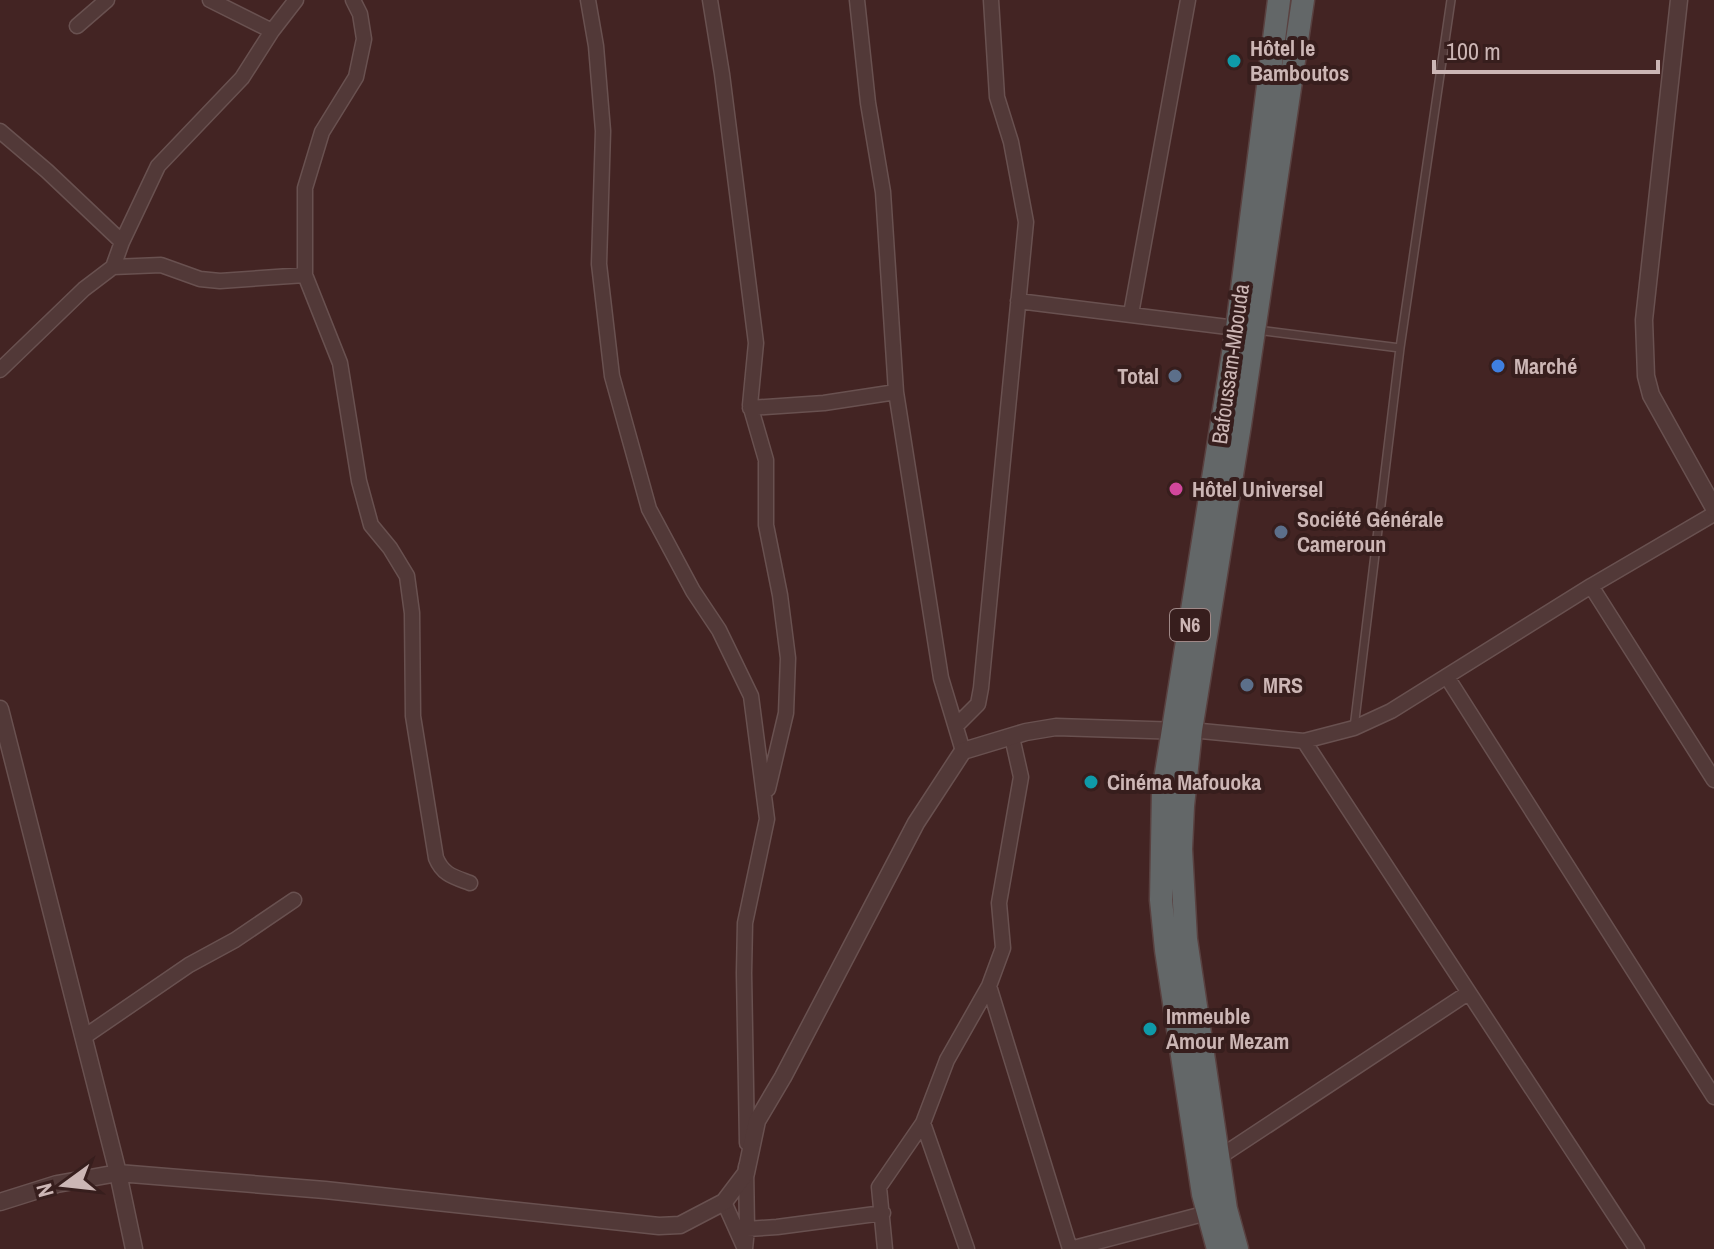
<svg xmlns="http://www.w3.org/2000/svg" width="1714" height="1249" font-family="'Archivo Narrow',sans-serif">
<style>
.lines{fill:none;stroke-linecap:round;stroke-linejoin:round}
.service-casing{stroke:#695150;stroke-width:10}
.minor-casing{stroke:#695150;stroke-width:17}
.tertiary-casing{stroke:#695150;stroke-width:19}
.trunk-casing{stroke:#594140;stroke-width:25}
.service{stroke:#523938;stroke-width:7}
.minor{stroke:#523938;stroke-width:14}
.tertiary{stroke:#523938;stroke-width:16}
.trunk{stroke:#636768;stroke-width:22}
.culture-dot{fill:#0f9aa8;stroke:#371e1d;stroke-width:3}
.shop-dot{fill:#3f7fe0;stroke:#371e1d;stroke-width:3}
.service-dot{fill:#5c6f8a;stroke:#371e1d;stroke-width:3}
.hotel-dot{fill:#d1479c;stroke:#371e1d;stroke-width:3}
.labels{text-anchor:middle;stroke-width:8;stroke-linejoin:round;paint-order:stroke}
.shield{fill:#371e1d;stroke:#9f8887;stroke-width:2}
.shield-label{font-size:20px;font-weight:bold;fill:#ccb6b5}
.poi-label{font-size:22px;font-weight:bold;fill:#ccb6b5;stroke:#371e1d;text-anchor:start}
.street-label{font-size:22px;fill:#ccb6b5;stroke:#371e1d}
</style>
<rect width="100%" height="100%" fill="#432423"/>
<g class="lines">
<!-- service casing -->
<g class="service-casing">
<path id="service" d="M 1257,330 L 1400,348
M 1354,728 L 1400,348 L 1451,0"/>
</g>
<!-- minor casing -->
<g class="minor-casing">
<path id="minor" d="M 210,0 L 272,31
M 353,0 L 360,14 L 364,39 L 356,77 L 322,132 L 305,188 L 305,275 L 340,363 L 359,481 L 371,525 L 390,548 L 407,576 L 412,613 L 413,716 L 436,858 C 443,875 454,877 470,883
M 588,0 L 596,46 L 603,131 L 599,264 L 612,376 L 649,509 L 693,591 L 719,630 L 751,696 L 767,819 L 745,923 L 744,973 L 747,1143
M 710,0 L 722,74 L 756,343 L 750,405 L 766,460 L 766,525 L 780,595 L 788,658 L 786,713 L 768,789
M 857,0 L 868,103 L 883,192 L 896,392 L 941,678 L 963,751
M 77,26 L 107,0
M 0,131 L 47,171 L 122,242
M 113,267 L 122,242 L 158,166 L 242,78 L 272,31 L 296,0
M 1018,301 L 1244,329
M 1131,314 L 1188,0
M 0,370 L 84,289 L 113,267 L 161,265 L 200,279 L 220,281 L 305,275
M 750,408 L 824,403 L 896,392
M 1591,586 L 1714,780
M 1447,677 L 1714,1097
M 956,726 L 978,704 L 981,688 L 1026,222 L 1011,142 L 997,97 L 991,0
M 1191,730 L 1304,741 L 1354,728 L 1391,711 L 1591,586 L 1714,514
M 1304,741 L 1637,1249
M 989,986 L 1070,1249 L 1207,1213
M 84,1037 L 189,965 L 235,940 L 294,900
M 923,1123 L 967,1249
M 1215,1160 L 1468,993
M 724,1202 L 745,1249
M 747,1229 L 777,1227 L 883,1213
M 745,1249 L 747,1229 L 746,1167
M 885,1249 L 879,1187 L 923,1123 L 947,1060 L 989,986 L 1003,948 L 999,903 L 1021,777 L 1012,737"/>
</g>
<!-- tertiary casing -->
<g class="tertiary-casing">
<path id="tertiary" d="M 1679,0 L 1644,320 L 1646,376 L 1651,395 L 1714,508
M 0,709 L 118,1173 L 134,1249
M 0,1202 L 57,1184 L 118,1173 L 325,1190 L 659,1226 L 680,1225 L 724,1202 L 746,1173 L 757,1121 L 783,1077 L 916,823 L 963,751 L 1026,732 L 1056,727 L 1182,731"/>
</g>
<!-- trunk casing -->
<g class="trunk-casing">
<path id="trunk" d="M 1218,1249 L 1203,1194 L 1166,950 L 1161,900 L 1163,792 L 1237,328 L 1279,0
M 1237,1249 L 1226,1209 L 1186,939 L 1181,849 L 1183,806 L 1191,730 L 1240,425 L 1303,0"/>
</g>
<!-- service -->
<use href="#service" class="service"/>
<!-- minor -->
<use href="#minor" class="minor"/>
<!-- tertiary -->
<use href="#tertiary" class="tertiary"/>
<!-- trunk -->
<use href="#trunk" class="trunk"/>
</g>
<!-- markers -->
<g class="culture-dot">
<circle cx="1234" cy="61" r="8"/>
<circle cx="1091" cy="782" r="8"/>
<circle cx="1150" cy="1029" r="8"/>
</g>
<circle class="shop-dot" cx="1498" cy="366" r="8"/>
<g class="service-dot">
<circle cx="1175" cy="376" r="8"/>
<circle cx="1281" cy="532" r="8"/>
<circle cx="1247" cy="685" r="8"/>
</g>
<circle class="hotel-dot" cx="1176" cy="489" r="8"/>
<g class="labels">
<!-- shield labels -->
<rect class="shield" x="1170" y="609" width="40" height="32" rx="6"/>
<g class="shield-label">
<text x="1190" y="632">N6</text>
</g>
<!-- poi labels -->
<g class="poi-label">
<text x="1250" y="56">Hôtel le<tspan x="1250" dy="25">Bamboutos</tspan></text>
<text x="1514" y="374">Marché</text>
<text x="1159" y="384" text-anchor="end">Total</text>
<text x="1192" y="497">Hôtel Universel</text>
<text x="1297" y="527">Société Générale<tspan x="1297" dy="25">Cameroun</tspan></text>
<text x="1263" y="693">MRS</text>
<text x="1107" y="790">Cinéma Mafouoka</text>
<text x="1166" y="1024">Immeuble<tspan x="1166" dy="25">Amour Mezam</tspan></text>
</g>
<!-- street labels -->
<g class="street-label">
<text transform="translate(1230 364) rotate(-82)" y="8">Bafoussam-Mbouda</text>
</g>
</g>
<!-- north arrow -->
<g transform="translate(64 1185) rotate(255)" stroke="#371e1d" stroke-width="6" paint-order="stroke">
<path d="M0-6L14 30L0 20L-14 30Z" fill="#ccb6b5"/>
<text y="-12" font-size="22" font-weight="bold" text-anchor="middle" fill="#ccb6b5">N</text>
</g>
<!-- scale -->
<path d="M1434 60v12h224v-12" fill="none" stroke="#ccb6b5" stroke-width="4"/>
<text x="1446" y="60" font-size="24" fill="#ccb6b5" stroke="#371e1d" stroke-width="6" paint-order="stroke">100 m</text>
</svg>
